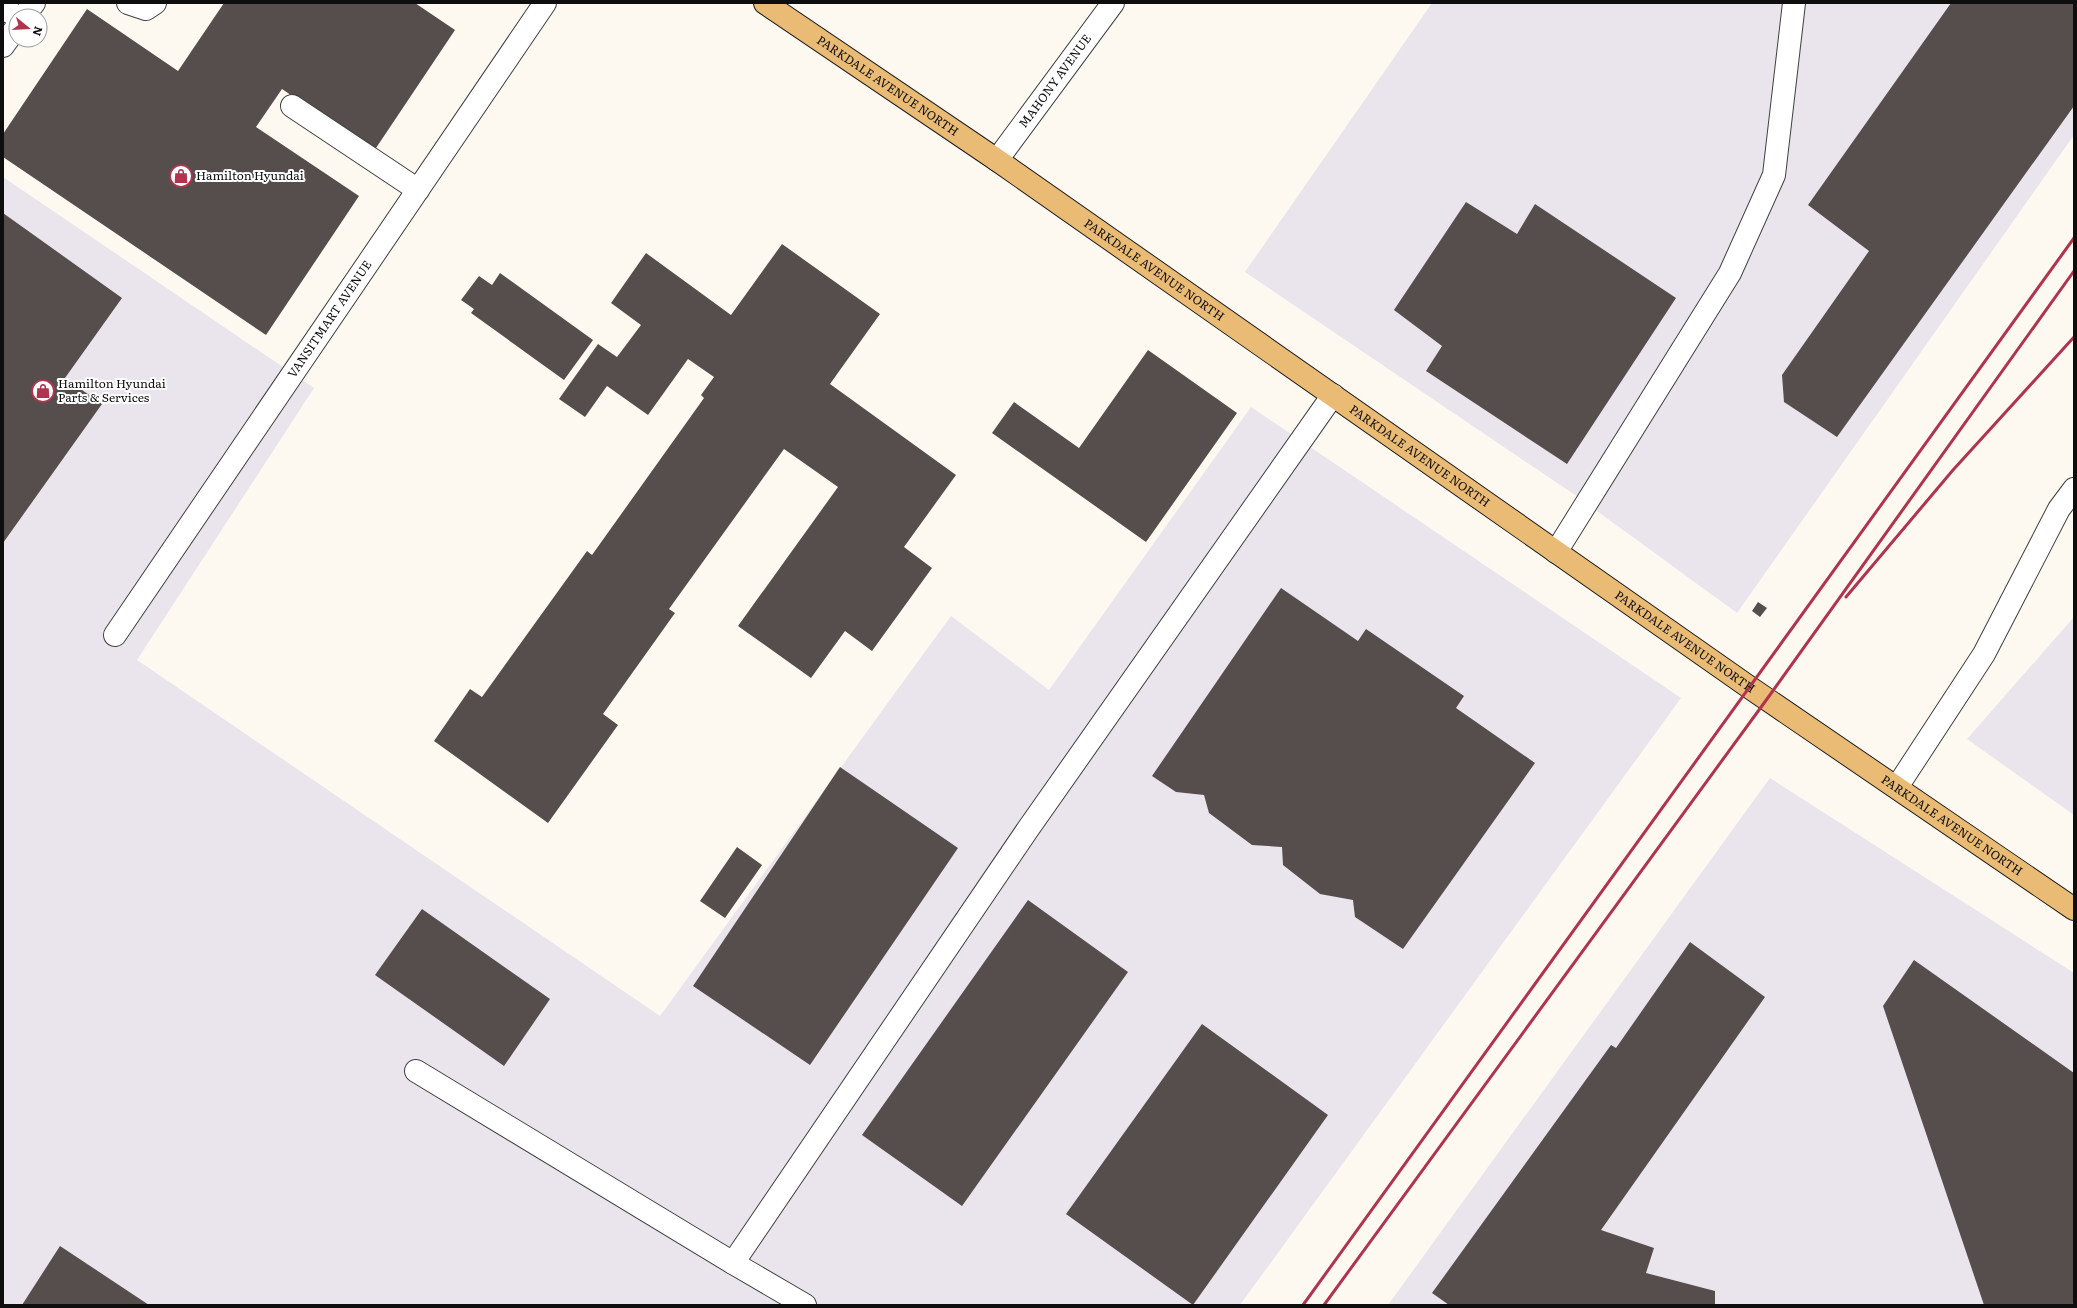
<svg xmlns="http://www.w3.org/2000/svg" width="2077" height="1308" font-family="Literata,serif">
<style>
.industrial{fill:#eae4ec}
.building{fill:#564e4c}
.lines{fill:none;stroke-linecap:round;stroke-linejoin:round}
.minor-casing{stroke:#414141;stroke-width:24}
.major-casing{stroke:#1f1f1f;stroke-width:24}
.minor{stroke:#fff;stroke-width:22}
.major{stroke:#eabb74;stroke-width:22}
.rail{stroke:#b0344e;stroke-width:3}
.labels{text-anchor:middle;stroke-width:4;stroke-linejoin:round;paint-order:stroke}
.street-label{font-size:12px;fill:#0e0e0e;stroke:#fff}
.poi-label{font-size:12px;fill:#0e0e0e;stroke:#fff;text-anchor:start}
</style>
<rect width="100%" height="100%" fill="#fdf9f1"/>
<!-- industrial -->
<path class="industrial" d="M 1432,3 L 2074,3 L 2074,135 L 1737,613 L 1575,495 L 1245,272 Z
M 3,177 L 314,388 L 137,660 L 660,1016 L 951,616 L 1049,690 L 1251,407 L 1681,698 L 1240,1305 L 3,1305 Z
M 2074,617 L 2074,815 L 1967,739 Z
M 1770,778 L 2074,973 L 2074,1305 L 1388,1305 Z"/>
<!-- building -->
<path class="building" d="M 224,3 L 415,3 L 455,30 L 374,151 L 282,89 L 256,127 L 359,196 L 266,335 L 3,157 L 3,134 L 87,9 L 178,71 Z
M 1951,3 L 2074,3 L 2074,106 L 1837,437 L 1784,402 L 1782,375 L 1869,251 L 1808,205 Z
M 1466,202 L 1517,234 L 1535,204 L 1676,298 L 1567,464 L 1426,371 L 1442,346 L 1394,310 Z
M 3,213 L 122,298 L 65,378 L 102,404 L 3,543 Z
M 782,244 L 880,314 L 830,384 L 956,475 L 904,547 L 932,568 L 872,651 L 845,631 L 811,678 L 738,626 L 838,487 L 784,449 L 669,609 L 675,613 L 603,714 L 618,725 L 548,823 L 434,741 L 470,689 L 482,697 L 587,551 L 592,555 L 704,398 L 701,395 L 714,377 L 688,359 L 648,415 L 607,386 L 585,417 L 559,399 L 598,344 L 617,357 L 641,325 L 611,303 L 646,253 L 731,315 Z
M 500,273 L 593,340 L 564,380 L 471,313 L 474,309 L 461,300 L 479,276 L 492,285 Z
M 1148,350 L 1237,413 L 1146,542 L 992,433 L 1014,402 L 1079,448 Z
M 1281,588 L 1358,641 L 1366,629 L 1464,696 L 1456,708 L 1535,763 L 1403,949 L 1355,917 L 1353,900 L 1320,894 L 1283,865 L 1282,847 L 1252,845 L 1209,813 L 1204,795 L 1176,792 L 1152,776 Z
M 1758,602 L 1767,608 L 1760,617 L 1752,611 Z
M 840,767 L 958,848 L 810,1065 L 693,986 Z
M 737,847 L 762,865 L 725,918 L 700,901 Z
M 1028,900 L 1128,972 L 962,1206 L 862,1135 Z
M 422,909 L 550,999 L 504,1066 L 375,975 Z
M 1690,942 L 1765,997 L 1601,1230 L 1654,1248 L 1646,1273 L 1715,1291 L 1715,1305 L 1449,1305 L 1432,1293 L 1611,1045 L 1616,1048 Z
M 1914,960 L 2074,1073 L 2074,1302 L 2072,1305 L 1984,1305 L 1883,1006 Z
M 1202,1024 L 1328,1115 L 1193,1305 L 1066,1214 Z
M 60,1246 L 149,1305 L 22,1305 Z"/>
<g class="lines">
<!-- minor casing -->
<g class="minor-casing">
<g id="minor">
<path d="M 128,3 L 146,9 L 155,3"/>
<path d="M 3,8 L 16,16"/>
<path d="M 24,16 L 34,3"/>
<path d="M 3,46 L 16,28"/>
<path d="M 292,106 L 418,190"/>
<path id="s1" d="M 997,160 L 1113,3"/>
<path d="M 1556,552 L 1730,273 L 1774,175 L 1794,3"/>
<path id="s2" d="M 115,635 L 545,3"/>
<path d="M 1897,787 L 1984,654 L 2059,509 L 2074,489"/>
<path d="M 416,1071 L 733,1263"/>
<path d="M 805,1305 L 733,1263 L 1028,829 L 1333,395"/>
</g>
</g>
<!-- major casing -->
<g class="major-casing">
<g id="major">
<path id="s3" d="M 765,3 L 997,160 L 1749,687 L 2074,909"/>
</g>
</g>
<!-- minor -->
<use href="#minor" class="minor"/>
<!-- major -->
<use href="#major" class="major"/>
<!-- rail -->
<path class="rail" d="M 1846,597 L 1953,470 L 2074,337
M 1303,1305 L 2074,238
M 1324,1305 L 1767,699 L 2074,271"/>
</g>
<!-- icons -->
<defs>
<g id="shop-ring" transform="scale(1.15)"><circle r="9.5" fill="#fff" stroke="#b0344e" stroke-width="1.5"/><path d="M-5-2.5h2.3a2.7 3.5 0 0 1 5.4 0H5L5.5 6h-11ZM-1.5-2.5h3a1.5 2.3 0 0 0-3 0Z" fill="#b0344e"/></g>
</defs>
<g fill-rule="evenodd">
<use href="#shop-ring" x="181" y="176"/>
<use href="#shop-ring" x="43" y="391"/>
</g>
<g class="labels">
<!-- street labels -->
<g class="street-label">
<text dy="4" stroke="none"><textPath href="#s1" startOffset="98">MAHONY AVENUE</textPath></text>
<text dy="4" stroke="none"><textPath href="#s3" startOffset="148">PARKDALE AVENUE NORTH</textPath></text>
<text dy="4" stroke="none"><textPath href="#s3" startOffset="472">PARKDALE AVENUE NORTH</textPath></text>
<text dy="4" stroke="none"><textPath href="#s2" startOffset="382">VANSITMART AVENUE</textPath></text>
<text dy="4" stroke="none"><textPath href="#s3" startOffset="796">PARKDALE AVENUE NORTH</textPath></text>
<text dy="4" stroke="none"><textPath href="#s3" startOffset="1120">PARKDALE AVENUE NORTH</textPath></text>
<text dy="4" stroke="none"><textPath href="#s3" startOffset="1444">PARKDALE AVENUE NORTH</textPath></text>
</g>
<!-- poi labels -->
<g class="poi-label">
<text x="196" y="180">Hamilton Hyundai</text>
<text x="58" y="388">Hamilton Hyundai<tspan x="58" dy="14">Parts &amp; Services</tspan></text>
</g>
</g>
<!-- border -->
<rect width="2077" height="1308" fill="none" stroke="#0e0e0e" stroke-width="8"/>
<!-- north arrow -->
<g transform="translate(28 28) rotate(108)"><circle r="19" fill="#ffffff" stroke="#9f9f9f"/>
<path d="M0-3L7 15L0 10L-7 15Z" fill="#b0344e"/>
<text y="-6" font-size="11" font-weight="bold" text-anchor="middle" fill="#0e0e0e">N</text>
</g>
</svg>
